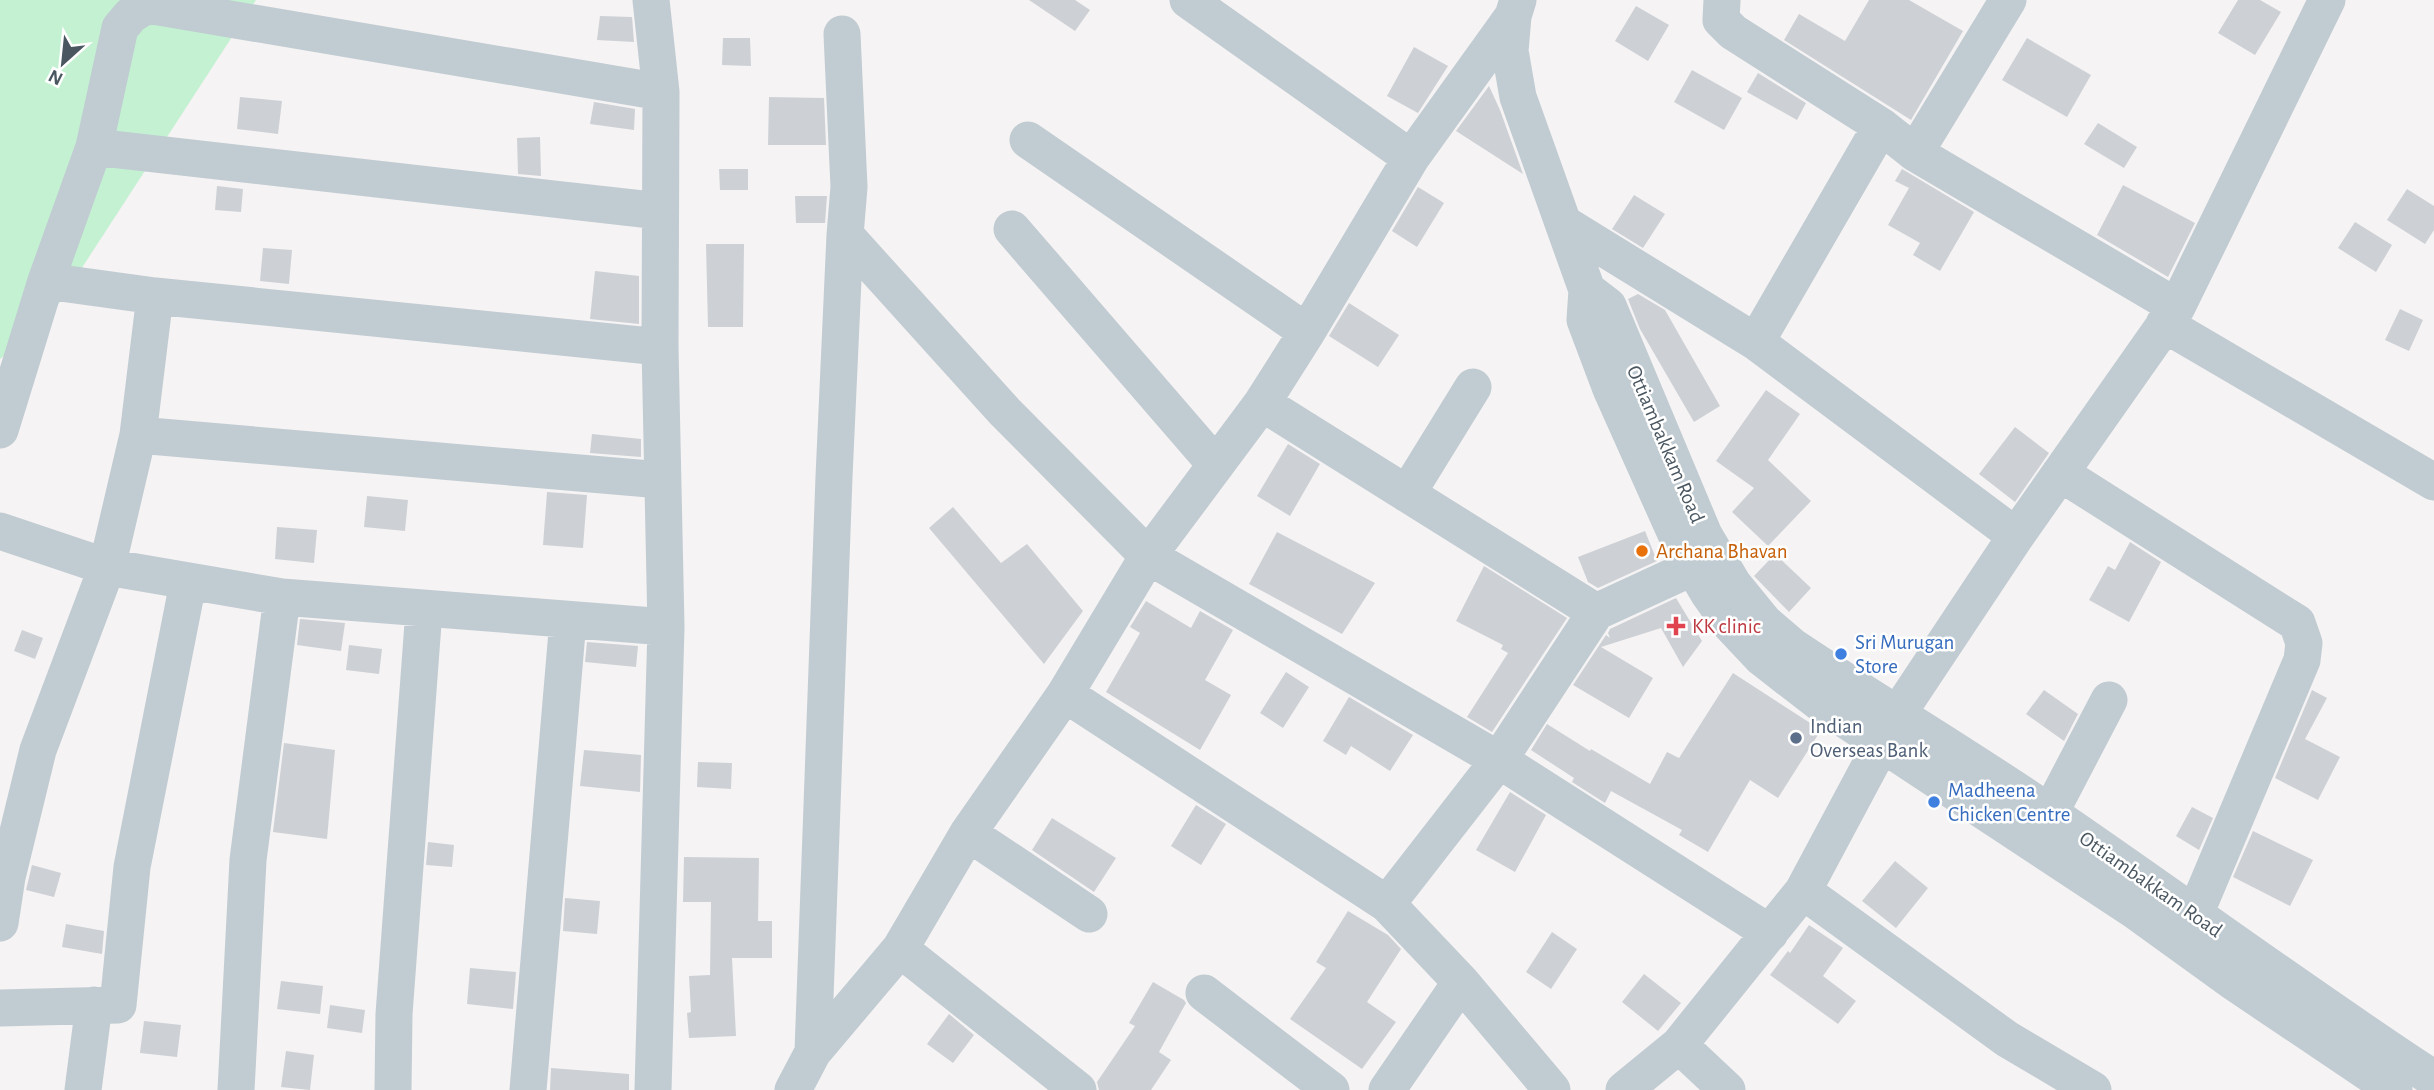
<svg xmlns="http://www.w3.org/2000/svg" width="2434" height="1090" font-family="'Alegreya Sans',sans-serif">
<style>
.green{fill:#c3f1d2}
.building{fill:#cdd0d5}
.lines{fill:none;stroke-linecap:round;stroke-linejoin:round}
.minor{stroke:#c1cbd2;stroke-width:37}
.food-dot{fill:#e8710a;stroke:#fff;stroke-width:2.5}
.health-dot{fill:#e0444e;stroke:#fff;stroke-width:2.5}
.shop-dot{fill:#3f7fe0;stroke:#fff;stroke-width:2.5}
.service-dot{fill:#5c6f8a;stroke:#fff;stroke-width:2.5}
.labels{text-anchor:middle;stroke-width:5;stroke-linejoin:round;paint-order:stroke}
.street-label{font-size:21px;fill:#4a5761;stroke:#fff}
.food-label{font-size:21px;fill:#c56008;stroke:#fff;text-anchor:start}
.health-label{font-size:21px;fill:#be3a42;stroke:#fff;text-anchor:start}
.shop-label{font-size:21px;fill:#366cbe;stroke:#fff;text-anchor:start}
.service-label{font-size:21px;fill:#4e5e75;stroke:#fff;text-anchor:start}
</style>
<rect width="100%" height="100%" fill="#f5f3f3"/>
<!-- green -->
<path class="green" d="M 0,0 L 256,0 L 46,323 L 0,359 Z"/>
<!-- building -->
<path class="building" d="M 1029,0 L 1075,0 L 1090,10 L 1075,31 Z
M 1869,0 L 1909,0 L 1963,31 L 1911,120 L 1784,40 L 1799,14 L 1845,41 Z
M 2238,0 L 2260,0 L 2281,12 L 2255,55 L 2218,33 Z
M 1636,6 L 1669,25 L 1648,61 L 1615,41 Z
M 600,16 L 632,17 L 634,42 L 597,40 Z
M 723,38 L 750,38 L 751,66 L 722,65 Z
M 2027,38 L 2091,75 L 2067,117 L 2002,80 Z
M 1414,47 L 1448,66 L 1418,113 L 1387,96 Z
M 1692,70 L 1742,98 L 1724,130 L 1674,102 Z
M 1758,73 L 1806,103 L 1797,120 L 1747,92 Z
M 1489,86 L 1500,110 L 1523,174 L 1456,131 Z
M 240,97 L 282,101 L 278,134 L 237,129 Z
M 769,97 L 824,98 L 826,145 L 768,145 Z
M 594,102 L 635,109 L 634,130 L 590,124 Z
M 2098,123 L 2137,147 L 2124,168 L 2084,144 Z
M 540,137 L 541,176 L 518,174 L 517,138 Z
M 719,169 L 748,169 L 748,190 L 720,190 Z
M 1902,169 L 1974,212 L 1940,271 L 1913,255 L 1920,243 L 1888,225 L 1909,188 L 1895,181 Z
M 2123,185 L 2195,223 L 2168,277 L 2097,235 Z
M 217,186 L 243,189 L 241,212 L 215,210 Z
M 1418,187 L 1444,203 L 1417,247 L 1392,231 Z
M 2407,189 L 2434,206 L 2434,230 L 2425,244 L 2387,220 Z
M 1634,195 L 1665,214 L 1643,248 L 1612,229 Z
M 795,196 L 827,196 L 825,223 L 796,223 Z
M 2355,222 L 2392,245 L 2376,272 L 2338,248 Z
M 706,244 L 744,244 L 743,327 L 708,327 Z
M 263,248 L 292,250 L 289,284 L 260,281 Z
M 595,271 L 639,276 L 639,324 L 590,319 Z
M 1638,294 L 1665,310 L 1720,406 L 1694,422 L 1640,329 L 1628,299 Z
M 1349,303 L 1399,335 L 1378,367 L 1329,336 Z
M 2400,309 L 2423,320 L 2409,351 L 2385,340 Z
M 1766,390 L 1800,414 L 1768,460 L 1811,501 L 1768,546 L 1732,512 L 1754,488 L 1716,461 Z
M 2015,427 L 2049,453 L 2015,502 L 1979,474 Z
M 592,434 L 641,439 L 641,457 L 590,453 Z
M 1288,444 L 1320,464 L 1290,516 L 1257,496 Z
M 547,492 L 587,495 L 583,548 L 543,545 Z
M 367,496 L 408,500 L 405,531 L 364,527 Z
M 953,507 L 1001,563 L 1027,544 L 1083,611 L 1044,664 L 929,528 Z
M 277,527 L 317,530 L 314,563 L 275,559 Z
M 1645,531 L 1657,561 L 1598,588 L 1588,582 L 1578,557 Z
M 1277,532 L 1375,583 L 1342,634 L 1249,584 Z
M 2130,542 L 2161,562 L 2129,622 L 2089,600 L 2108,566 L 2115,570 Z
M 1775,554 L 1811,588 L 1789,612 L 1754,576 Z
M 1484,566 L 1567,618 L 1492,732 L 1467,717 L 1508,653 L 1501,649 L 1503,645 L 1456,621 Z
M 1676,598 L 1702,641 L 1683,667 L 1661,628 L 1601,647 L 1653,678 L 1629,718 L 1573,685 L 1606,635 L 1610,638 L 1608,633 L 1610,629 Z
M 1146,601 L 1191,628 L 1200,611 L 1233,630 L 1205,680 L 1231,695 L 1200,750 L 1106,692 L 1140,633 L 1130,627 Z
M 300,619 L 345,623 L 341,651 L 297,645 Z
M 22,630 L 43,638 L 35,659 L 14,651 Z
M 587,642 L 638,646 L 636,667 L 585,662 Z
M 349,645 L 382,649 L 379,674 L 346,670 Z
M 1286,672 L 1309,687 L 1283,728 L 1260,713 Z
M 1733,673 L 1821,730 L 1778,798 L 1750,780 L 1708,852 L 1679,835 L 1682,830 L 1611,791 L 1605,803 L 1572,782 L 1574,778 L 1531,750 L 1547,724 L 1590,751 L 1591,749 L 1650,784 L 1667,752 L 1679,758 Z
M 2044,690 L 2078,714 L 2064,741 L 2026,714 Z
M 2312,690 L 2327,698 L 2305,739 L 2340,757 L 2318,800 L 2275,778 Z
M 1349,697 L 1413,735 L 1390,771 L 1351,746 L 1346,755 L 1323,741 Z
M 284,743 L 335,750 L 327,839 L 273,832 Z
M 584,750 L 641,755 L 640,792 L 580,786 Z
M 698,762 L 732,763 L 731,789 L 697,787 Z
M 1510,792 L 1546,815 L 1515,872 L 1476,850 Z
M 1196,805 L 1226,824 L 1201,865 L 1171,846 Z
M 2192,807 L 2213,818 L 2199,850 L 2176,836 Z
M 1052,818 L 1116,858 L 1094,892 L 1032,850 Z
M 2253,831 L 2313,860 L 2290,906 L 2233,877 Z
M 428,842 L 454,845 L 452,867 L 426,865 Z
M 684,857 L 759,858 L 758,921 L 772,921 L 772,958 L 732,958 L 736,1036 L 689,1038 L 687,1013 L 691,1012 L 689,976 L 710,975 L 711,902 L 683,902 Z
M 1895,861 L 1928,888 L 1896,928 L 1862,901 Z
M 32,865 L 61,873 L 54,897 L 26,890 Z
M 565,898 L 600,901 L 597,934 L 563,931 Z
M 1348,911 L 1388,935 L 1401,949 L 1367,1002 L 1396,1022 L 1362,1069 L 1290,1019 L 1326,968 L 1316,962 Z
M 66,924 L 104,931 L 102,954 L 62,947 Z
M 1809,925 L 1843,948 L 1823,976 L 1856,1001 L 1838,1024 L 1770,975 L 1788,951 L 1790,953 Z
M 1552,932 L 1577,949 L 1551,989 L 1526,972 Z
M 470,968 L 516,972 L 513,1009 L 467,1004 Z
M 1644,974 L 1681,1003 L 1658,1031 L 1622,1002 Z
M 281,981 L 323,986 L 320,1014 L 277,1009 Z
M 1153,982 L 1184,1000 L 1186,1003 L 1159,1052 L 1171,1060 L 1151,1090 L 1099,1090 L 1097,1082 L 1135,1026 L 1129,1023 Z
M 330,1005 L 365,1010 L 362,1033 L 327,1028 Z
M 949,1014 L 974,1035 L 953,1063 L 927,1044 Z
M 144,1021 L 181,1025 L 177,1057 L 140,1053 Z
M 286,1051 L 314,1055 L 310,1090 L 281,1087 Z
M 551,1068 L 629,1074 L 629,1090 L 550,1090 Z"/>
<g class="lines">
<!-- minor -->
<path class="minor" d="M 651,0 L 661,92 L 660,347 L 666,627 L 653,1090
M 1188,0 L 1411,158
M 1518,0 L 1513,16 L 1510,51 L 1518,97 L 1587,290 L 1585,320 L 1611,389 L 1684,552 L 1709,594 L 1730,624 L 1762,658 L 1820,703 L 2134,910 L 2235,983 L 2394,1090
M 1722,0 L 1721,20 L 1733,32 L 1881,126 L 1915,153 L 2177,307
M 1028,140 L 1307,332
M 94,147 L 660,211
M 1915,153 L 2008,0
M 1563,223 L 1756,342 L 2016,536
M 1012,229 L 1216,465
M 845,235 L 1005,412 L 1148,556 L 1499,760 L 1770,933
M 46,281 L 155,296 L 660,347
M 1587,290 L 1608,306 L 1704,535 L 1733,584 L 1764,622 L 1792,646 C 1877,703 1966,755 2050,813 C 2179,901 2304,994 2434,1079
M 2164,324 L 2434,482
M 1756,342 L 1881,126
M 1262,403 L 1596,612
M 0,430 L 46,281 L 94,147 L 120,28 L 131,15 L 147,5 L 661,92
M 138,435 L 661,480
M 2060,473 L 2297,623 L 2304,643 L 2302,660 L 2195,914
M 1407,494 L 1473,387
M 0,531 L 107,567 L 282,597 L 666,627
M 1065,694 L 1387,904 L 1461,982 L 1552,1090
M 2050,813 L 2109,700
M 968,833 L 1089,914
M 1803,891 L 2007,1039 L 2093,1090
M 1387,904 L 1499,760 L 1596,612 L 1713,558
M 0,923 L 7,877 L 38,750 L 107,567 L 138,435 L 155,296
M 900,949 L 1078,1090
M 1204,993 L 1331,1090
M 0,1008 L 118,1005 L 132,867 L 188,583
M 1679,1045 L 1727,1090
M 813,1052 L 834,477 L 845,235 L 849,187 L 842,34
M 83,1090 L 94,1005
M 236,1090 L 248,860 L 282,597
M 393,1090 L 394,1014 L 424,610
M 528,1090 L 568,620
M 793,1090 L 813,1052 L 900,949 L 968,833 L 1065,694 L 1148,556 L 1262,403 L 1307,332 L 1411,158 L 1513,16
M 1387,1090 L 1461,982
M 1624,1090 L 1679,1045 L 1803,891 L 1897,715 L 2016,536 L 2177,307 L 2327,0"/>
</g>
<!-- markers -->
<circle class="food-dot" cx="1642" cy="551" r="7"/>
<path class="health-dot" d="M1672.5 615.5h7v7h7v7h-7v7h-7v-7h-7v-7h7z"/>
<g class="shop-dot">
<circle cx="1841" cy="654" r="7"/>
<circle cx="1934" cy="802" r="7"/>
</g>
<circle class="service-dot" cx="1796" cy="738" r="7"/>
<g class="labels">
<!-- street labels -->
<g class="street-label">
<text transform="translate(1666 444) rotate(67)" y="7">Ottiambakkam Road</text>
<text transform="translate(2151 884) rotate(35)" y="7">Ottiambakkam Road</text>
</g>
<!-- food labels -->
<g class="food-label">
<text x="1656" y="558">Archana Bhavan</text>
</g>
<!-- health labels -->
<g class="health-label">
<text x="1692" y="633">KK clinic</text>
</g>
<!-- shop labels -->
<g class="shop-label">
<text x="1855" y="649">Sri Murugan<tspan x="1855" dy="24">Store</tspan></text>
<text x="1948" y="797">Madheena<tspan x="1948" dy="24">Chicken Centre</tspan></text>
</g>
<!-- service labels -->
<g class="service-label">
<text x="1810" y="733">Indian<tspan x="1810" dy="24">Overseas Bank</tspan></text>
</g>
</g>
<!-- north arrow -->
<g transform="translate(63 63) rotate(207)" stroke="#ffffff" stroke-width="5" paint-order="stroke">
<path d="M0-5L12 26L0 18L-12 26Z" fill="#4a5761"/>
<text y="-10" font-size="19" font-weight="bold" text-anchor="middle" fill="#4a5761">N</text>
</g>
</svg>
